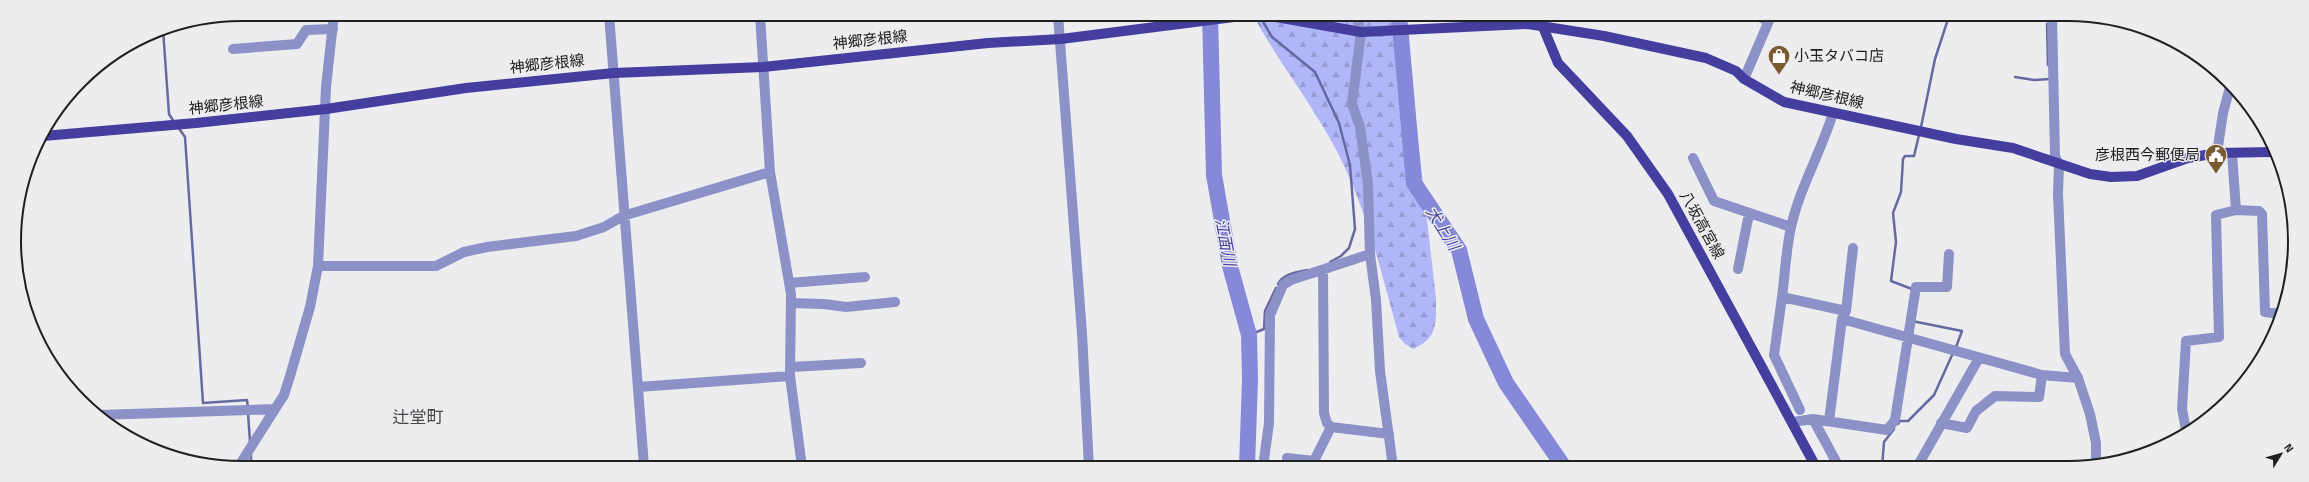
<svg xmlns="http://www.w3.org/2000/svg" width="2309" height="482" font-family="'Titillium Web','Noto Sans JP',sans-serif">
<style>
.forest{fill:url(#forest-firs)}
.lines{fill:none;stroke-linecap:round;stroke-linejoin:round}
.stream{stroke:#676aa1;stroke-width:2.5}
.river{stroke:#8589d8;stroke-width:16}
.minor{stroke:#8c91c7;stroke-width:10}
.major{stroke:#443f9e;stroke-width:10}
.labels{text-anchor:middle;stroke-width:3;stroke-linejoin:round;paint-order:stroke}
.street-label{font-size:15px;fill:#202021;stroke:#ededf0}
.poi-label{font-size:15px;fill:#202021;stroke:#ededf0;text-anchor:start}
.water-label{font-size:16px;font-style:italic;fill:#4642a0;stroke:#ededf0}
.quarter-label{font-size:17px;fill:#48494b;stroke:#ededf0}
.rim{fill:none;stroke:#202021;stroke-width:2}
</style>
<defs>
<pattern id="forest-firs" width="22" height="20" patternUnits="userSpaceOnUse"><rect width="22" height="20" fill="#b0b6f7"/><path d="M5 1l3.5 6h-7zM16 11l3.5 6h-7z" fill="#979cd3"/></pattern>
</defs>
<rect width="100%" height="100%" fill="#ededf0"/>
<!-- forest -->
<path class="forest" d="M 1253,15 L 1301,15 L 1313,21 L 1332,15 L 1404,15 L 1436,299 C 1436,323 1438,338 1413,349 L 1405,344 L 1399,337 C 1381,272 1366,204 1333,144 C 1309,100 1277,60 1253,15 Z"/>
<g class="lines">
<!-- stream -->
<path class="stream" d="M 1262,20 L 1272,37 L 1315,72 L 1339,123 L 1350,165 L 1355,229 L 1349,248 L 1341,256 L 1330,262
M 2047,24 L 2048,65
M 163,29 L 169,114 L 174,122
M 2015,77 L 2034,80 L 2050,79
M 178,127 L 185,137 L 203,403 L 247,400 L 248,408
M 1921,127 L 1935,59 L 1949,16
M 1278,284 C 1283,274 1297,272 1307,270
M 1912,289 L 1891,281 L 1896,242 L 1893,213 L 1901,192 L 1903,159 L 1905,156 L 1914,156 L 1919,135
M 1912,321 L 1962,331 L 1956,347
M 1249,335 L 1264,329 L 1265,311 L 1276,288
M 248,413 L 250,442
M 1898,424 L 1900,421 L 1908,421 L 1934,395 L 1953,353
M 251,455 L 251,466
M 1882,467 L 1884,442 L 1894,429"/>
<!-- river -->
<path class="river" d="M 1210,15 L 1214,175 L 1230,266 L 1249,335 L 1250,379 L 1247,467
M 1399,15 L 1414,183 L 1459,250 L 1476,319 L 1506,383 L 1564,467"/>
<!-- minor -->
<path class="minor" d="M 609,14 L 644,466
M 760,15 L 770,172 L 791,294 L 790,376
M 1058,15 L 1082,333 L 1089,467
M 1356,15 L 1361,32 L 1352,104 L 1360,127 L 1368,184 L 1370,254 L 1376,300 L 1380,371 L 1393,467
M 1758,16 L 1768,21
M 2052,16 L 2055,156 L 2059,165 L 2058,194 L 2065,354 L 2078,378 L 2090,414 L 2096,443 L 2096,464
M 233,49 L 297,44 L 306,30 L 333,29
M 1744,79 L 1771,16
M 2217,153 L 2223,113 L 2230,87
M 1693,158 L 1714,201 L 1791,227
M 2236,210 L 2259,211 L 2262,214 L 2265,312 L 2280,314
M 318,266 L 436,266 L 464,252 L 487,247 L 576,236 L 604,227 L 623,216 L 770,172
M 1738,269 L 1749,214
M 1323,270 L 1324,413 L 1327,423 L 1331,427 L 1389,434
M 789,283 L 865,277
M 1782,297 L 1774,355 L 1800,410
M 791,303 L 824,304 L 846,307 L 895,302
M 1846,311 L 1853,248
M 1842,319 L 2042,375 L 2078,378
M 792,367 L 861,363
M 638,387 L 790,376 L 802,467
M 100,415 L 275,409 L 284,395 L 290,376 L 310,307 L 318,266 L 326,87 L 334,14
M 1813,419 L 1839,467 L 1842,467
M 1829,421 L 1842,319 L 1846,311 L 1782,297 C 1785,274 1786,250 1791,227 C 1800,187 1821,152 1833,113
M 1793,422 L 1813,419 L 1887,430 L 1895,420 L 1916,287 L 1947,287 L 1949,254
M 1941,423 L 1967,428 L 1976,411 L 1995,396 L 2039,397 L 2042,375
M 2186,430 L 2182,409 L 2186,341 L 2219,337 L 2216,215 L 2236,210 L 2232,153
M 1287,458 L 1314,461
M 239,466 L 275,409
M 1263,467 L 1269,423 L 1270,315 L 1283,285 L 1291,280 L 1370,254
M 1316,467 L 1314,461 L 1331,427
M 1917,467 L 1979,358"/>
<!-- major -->
<path class="major" d="M 1538,15 L 1558,63 L 1627,136 L 1668,194 L 1816,467
M 43,136 L 196,123 L 326,109 L 466,88 L 614,73 L 763,67 L 988,43 L 1061,39 L 1234,17 L 1276,17 L 1361,32 L 1528,24 L 1604,36 L 1706,58 L 1736,71 L 1744,79 L 1784,102 L 1956,139 L 2013,148 L 2090,174 L 2111,177 L 2137,176 L 2188,158 L 2217,153 L 2272,152"/>
</g>
<!-- icons -->
<defs>
<g id="shop-pin" transform="scale(1.15)"><path d="M0 17L-7.5 6A9.5 9.5 0 1 1 7.5 6Z" fill="#7b5a31" stroke="#ededf0"/><path d="M-5-2.5h2.3a2.7 3.5 0 0 1 5.4 0H5L5.5 6h-11ZM-1.5-2.5h3a1.5 2.3 0 0 0-3 0Z" fill="#fff"/></g>
<g id="civic-pin" transform="scale(1.15)"><path d="M0 17L-7.5 6A9.5 9.5 0 1 1 7.5 6Z" fill="#7b5a31" stroke="#ededf0"/><path d="M-.6-6.5H3V-4.5H.6V-3L4-1V1h2V6H-6V1h2V-1L-.6-3ZM-1.2 2.5V6h2.4V2.5Z" fill="#fff"/></g>
</defs>
<g fill-rule="evenodd">
<use href="#shop-pin" x="1779" y="56"/>
<use href="#civic-pin" x="2216" y="155"/>
</g>
<g class="labels">
<!-- street labels -->
<g class="street-label">
<text transform="translate(870 40) rotate(-6)" y="5">神郷彦根線</text>
<text transform="translate(547 64) rotate(-6)" y="5">神郷彦根線</text>
<text transform="translate(1827 95) rotate(13)" y="5">神郷彦根線</text>
<text transform="translate(226 105) rotate(-6)" y="5">神郷彦根線</text>
<text transform="translate(1702 225) rotate(61)" y="5">八坂高宮線</text>
</g>
<!-- poi labels -->
<g class="poi-label">
<text x="1794" y="61">小玉タバコ店</text>
<text x="2200" y="160" text-anchor="end">彦根西今郵便局</text>
</g>
<!-- water labels -->
<g class="water-label">
<text transform="translate(1443 228) rotate(58)" y="6">犬上川</text>
<text transform="translate(1226 242) rotate(79)" y="6">江面川</text>
</g>
<!-- quarter labels -->
<g class="quarter-label">
<text x="418" y="423">辻堂町</text>
</g>
</g>
<!-- crop -->
<path d="M0 0H2309V482H0ZM241 21H2068A220 220 0 0 1 2288 241V241A220 220 0 0 1 2068 461H241A220 220 0 0 1 21 241V241A220 220 0 0 1 241 21Z" fill="#ededf0" fill-rule="evenodd"/>
<path class="rim" d="M241 21H2068A220 220 0 0 1 2288 241V241A220 220 0 0 1 2068 461H241A220 220 0 0 1 21 241V241A220 220 0 0 1 241 21Z"/>
<!-- north arrow -->
<g transform="translate(2281 454) rotate(53)" stroke="#ededf0" stroke-width="3" paint-order="stroke">
<path d="M0-3L7 15L0 10L-7 15Z" fill="#202021"/>
<text y="-6" font-size="11" font-weight="bold" text-anchor="middle" fill="#202021">N</text>
</g>
</svg>
